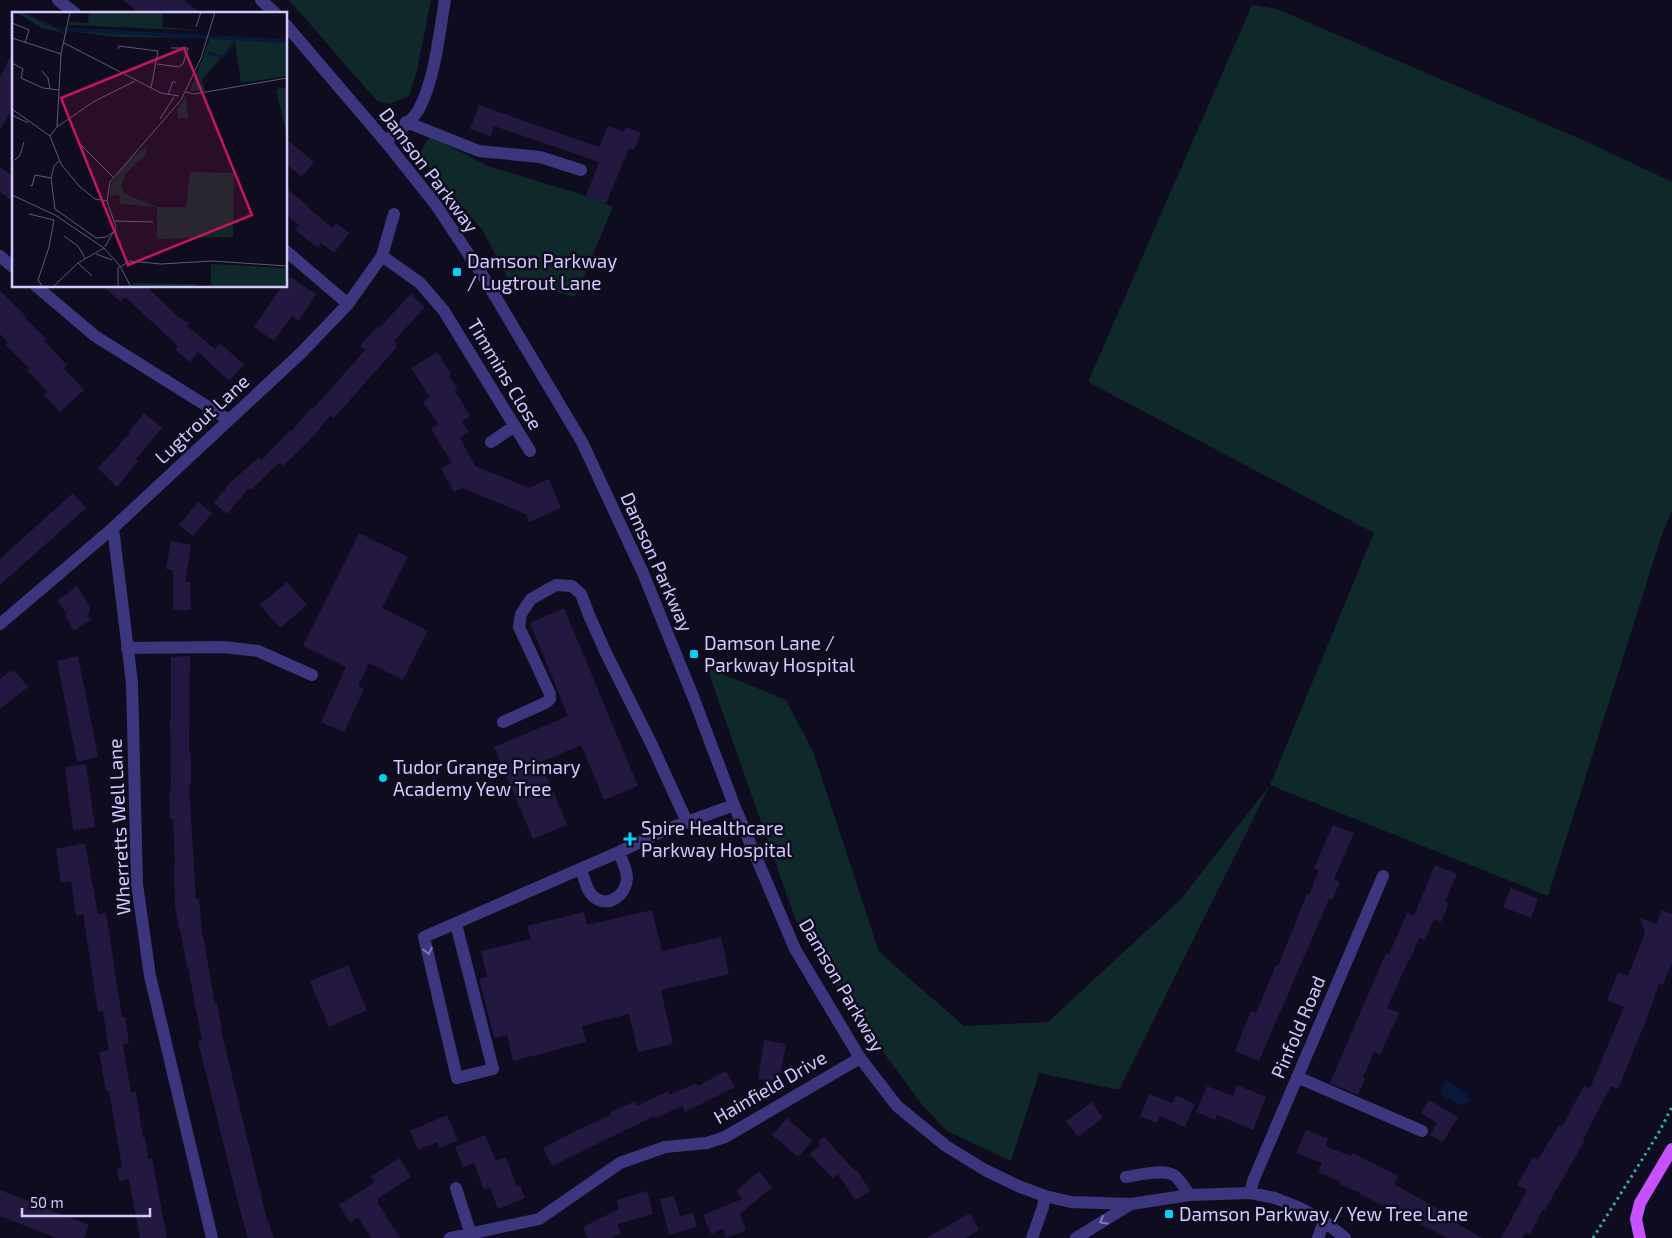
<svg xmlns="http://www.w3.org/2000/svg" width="1672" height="1238" font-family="'Exo 2',sans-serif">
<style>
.green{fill:#0f2829}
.water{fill:#08183b}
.building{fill:#221840}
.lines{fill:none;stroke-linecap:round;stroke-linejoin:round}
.path{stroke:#2cb1af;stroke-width:3;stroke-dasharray:2.5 4;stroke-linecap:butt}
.minor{stroke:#3c367e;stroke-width:12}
.major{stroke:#c651ff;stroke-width:12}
.oneway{stroke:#8079b8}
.poi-dot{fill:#00d1f5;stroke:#100c1f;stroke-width:2}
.labels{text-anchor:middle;stroke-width:5;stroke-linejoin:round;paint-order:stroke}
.street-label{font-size:19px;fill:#d2caff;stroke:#100c1f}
.poi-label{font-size:19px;fill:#d2caff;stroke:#100c1f;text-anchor:start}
.inset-river{fill:none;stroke:#08183b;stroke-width:2.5}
.inset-road{fill:none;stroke:#5e5879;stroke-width:1}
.view{fill:#c2185b;fill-opacity:0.15;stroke:#c2185b;stroke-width:2.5}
.inset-edge{fill:none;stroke:#d2caff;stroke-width:2.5}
</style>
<rect width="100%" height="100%" fill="#100c1f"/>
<!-- green -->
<path class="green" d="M 289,0 L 431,0 L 417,71 L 409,96 L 390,104 L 377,101 Z
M 1252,5 L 1277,9 L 1585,141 L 1672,182 L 1672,511 L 1662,534 L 1548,896 L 1270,785 L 1119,1090 L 1039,1073 L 1011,1161 L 947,1131 L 923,1106 L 844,999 L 796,921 L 707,668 L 786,700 L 814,754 L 879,952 L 964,1026 L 1048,1022 L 1181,899 L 1270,785 L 1374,533 L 1088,382 Z
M 430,136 L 488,166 L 586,196 L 613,207 L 575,297 L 508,279 L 483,231 L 419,155 Z"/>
<!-- water -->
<path class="water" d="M 1446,1080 L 1468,1093 L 1467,1096 L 1470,1099 L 1468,1103 L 1464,1103 L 1462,1106 L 1439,1094 Z"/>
<!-- building -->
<path class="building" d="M 123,0 L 184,0 L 201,14 L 140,14 Z
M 14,48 L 14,106 L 0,130 L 0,78 Z
M 479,105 L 599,147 L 608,126 L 624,132 L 626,127 L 641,133 L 634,150 L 629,148 L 606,204 L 586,196 L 599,162 L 494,126 L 491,136 L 470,129 Z
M 286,139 L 314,162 L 302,177 L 286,164 Z
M 0,167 L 14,177 L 14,202 L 0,192 Z
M 286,188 L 308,206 L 307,207 L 333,228 L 336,223 L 349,233 L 334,253 L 321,243 L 318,248 L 295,230 L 299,225 L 286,215 Z
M 290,277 L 316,294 L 299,321 L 292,316 L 274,341 L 254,327 L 282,286 L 286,286 L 286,283 Z
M 103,286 L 146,286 L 177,316 L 190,324 L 187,326 L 215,349 L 220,343 L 244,365 L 229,381 L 198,352 L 190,362 L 175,350 L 178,346 L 125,297 L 121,302 Z
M 0,291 L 26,316 L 25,317 L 46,339 L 44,341 L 67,365 L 64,369 L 84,390 L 60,412 L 44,395 L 48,392 L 27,370 L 29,368 L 6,345 L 8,342 L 0,334 Z
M 411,294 L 425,307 L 394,341 L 396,342 L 396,348 L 334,418 L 331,415 L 309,441 L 283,466 L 279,463 L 251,490 L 249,488 L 227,514 L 214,503 L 230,483 L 259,457 L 262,460 L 290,430 L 291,432 L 312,407 L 313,409 L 365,350 L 360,346 L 377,327 L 379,328 Z
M 437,352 L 451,374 L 449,376 L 458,390 L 455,391 L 470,416 L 462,421 L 469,432 L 460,438 L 475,466 L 529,488 L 549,479 L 561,508 L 529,522 L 526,514 L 462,488 L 454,492 L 441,468 L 452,463 L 431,429 L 438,424 L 423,402 L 430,397 L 411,368 Z
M 144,413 L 162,428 L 136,459 L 138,461 L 117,487 L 98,468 L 130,433 L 129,432 Z
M 73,493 L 86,508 L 0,585 L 0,559 Z
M 198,502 L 212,513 L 193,536 L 179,525 Z
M 359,533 L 408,557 L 382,608 L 428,631 L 403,680 L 369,663 L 358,686 L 364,689 L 344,732 L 321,722 L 346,667 L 303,646 Z
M 171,541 L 191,545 L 185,582 L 190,582 L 191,610 L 173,610 L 173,570 L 166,569 Z
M 287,582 L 307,605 L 280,628 L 260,605 Z
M 77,586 L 90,607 L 90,612 L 87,614 L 91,620 L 74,631 L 65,615 L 67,614 L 57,601 Z
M 564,608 L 638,786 L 604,800 L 581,745 L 541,762 L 567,825 L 533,839 L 494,747 L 568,716 L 530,623 Z
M 78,656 L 98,757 L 77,762 L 57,661 Z
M 190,656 L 189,753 L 191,753 L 191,784 L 189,784 L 196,899 L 199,899 L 202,931 L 215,1003 L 217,1003 L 222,1030 L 221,1030 L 266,1216 L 274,1238 L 248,1238 L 241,1214 L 198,1041 L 202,1040 L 198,1020 L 188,967 L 187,967 L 180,929 L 179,929 L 175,905 L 174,865 L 175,865 L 173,819 L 170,819 L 169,791 L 171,791 L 170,720 L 171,720 L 171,657 Z
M 15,671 L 28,687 L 0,709 L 0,679 L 9,672 Z
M 86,764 L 95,827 L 73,830 L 65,767 Z
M 1333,825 L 1354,833 L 1334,879 L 1340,882 L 1332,900 L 1329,899 L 1259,1061 L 1235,1051 L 1251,1011 L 1256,1013 L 1276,965 L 1278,966 L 1307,894 L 1309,895 L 1319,870 L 1314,868 Z
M 85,843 L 98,914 L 106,913 L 122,1017 L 125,1017 L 129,1043 L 123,1044 L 131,1093 L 136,1092 L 143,1138 L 145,1137 L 148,1159 L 152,1159 L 167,1238 L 140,1238 L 129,1179 L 119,1181 L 117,1168 L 122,1167 L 109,1091 L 106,1091 L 99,1052 L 109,1050 L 103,1011 L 98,1012 L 83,914 L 76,916 L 71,881 L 61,883 L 56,849 Z
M 1435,865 L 1457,874 L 1445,902 L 1449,903 L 1441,922 L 1434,919 L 1425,940 L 1419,938 L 1410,960 L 1409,959 L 1387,1008 L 1399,1013 L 1380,1055 L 1374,1052 L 1363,1078 L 1365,1079 L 1358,1095 L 1330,1083 L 1386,953 L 1389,954 L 1407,913 L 1414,916 Z
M 1511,888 L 1538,899 L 1531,918 L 1503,907 Z
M 652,910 L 662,951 L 721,937 L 729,974 L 661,990 L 673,1044 L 638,1052 L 629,1014 L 582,1026 L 586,1042 L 513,1061 L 507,1035 L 494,1038 L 479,979 L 487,977 L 481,951 L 531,939 L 527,926 L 584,912 L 587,925 Z
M 1662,910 L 1672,914 L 1672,963 L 1663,985 L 1659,984 L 1645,1023 L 1618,1089 L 1611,1086 L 1583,1139 L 1585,1140 L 1545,1210 L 1543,1209 L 1530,1235 L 1526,1232 L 1522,1238 L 1501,1238 L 1527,1190 L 1517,1185 L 1533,1157 L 1538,1160 L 1559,1125 L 1562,1127 L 1584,1086 L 1590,1088 L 1624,1007 L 1607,1000 L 1618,972 L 1628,976 L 1645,933 L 1640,918 L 1656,924 Z
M 348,965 L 367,1010 L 329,1027 L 310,981 Z
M 764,1040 L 786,1044 L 779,1083 L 758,1079 Z
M 726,1071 L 735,1087 L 685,1112 L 682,1106 L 655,1118 L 654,1116 L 552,1166 L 543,1148 L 573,1132 L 611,1115 L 610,1113 L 635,1101 L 637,1106 L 668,1091 L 670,1095 L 696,1083 L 698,1086 Z
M 1237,1085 L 1266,1097 L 1253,1130 L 1217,1115 L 1215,1120 L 1196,1112 L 1207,1086 L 1233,1096 Z
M 1149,1094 L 1172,1103 L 1176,1095 L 1195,1104 L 1185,1127 L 1160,1116 L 1157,1123 L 1140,1116 Z
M 1429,1100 L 1458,1117 L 1443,1142 L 1430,1135 L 1437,1123 L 1421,1113 Z
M 1092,1102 L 1103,1118 L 1078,1137 L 1066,1121 Z
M 447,1115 L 458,1140 L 440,1148 L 437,1142 L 418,1150 L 410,1131 Z
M 787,1118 L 812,1141 L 798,1157 L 772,1135 Z
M 1306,1130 L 1328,1139 L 1325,1146 L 1351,1156 L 1352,1153 L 1398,1176 L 1394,1184 L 1447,1214 L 1446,1217 L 1482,1238 L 1448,1238 L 1360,1194 L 1360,1193 L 1340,1184 L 1341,1182 L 1318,1172 L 1322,1163 L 1296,1153 Z
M 485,1135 L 496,1161 L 506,1157 L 517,1187 L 520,1185 L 525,1198 L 498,1209 L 490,1187 L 484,1190 L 474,1163 L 463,1167 L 455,1147 Z
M 824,1137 L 855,1171 L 857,1170 L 870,1191 L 855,1200 L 838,1174 L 833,1179 L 810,1154 L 820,1145 L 818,1141 Z
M 400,1158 L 411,1177 L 377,1199 L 379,1201 L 377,1202 L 400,1238 L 371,1238 L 358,1217 L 350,1223 L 339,1205 L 375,1182 L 371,1176 Z
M 759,1171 L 772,1187 L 740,1214 L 746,1230 L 726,1238 L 723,1229 L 711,1234 L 703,1215 L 742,1199 L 736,1191 Z
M 0,1190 L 89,1225 L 84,1238 L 56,1238 L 0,1216 Z
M 647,1191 L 653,1214 L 617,1224 L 621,1233 L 612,1238 L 588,1238 L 583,1227 L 619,1209 L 617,1200 Z
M 674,1196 L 680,1216 L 693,1213 L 697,1227 L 669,1235 L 660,1199 Z
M 970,1213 L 979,1230 L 966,1238 L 927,1238 Z"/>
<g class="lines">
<!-- path -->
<path class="path" d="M 1593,1238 L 1658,1134 L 1672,1107"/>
<!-- minor -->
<path class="minor" d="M 58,0 L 76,14
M 261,0 L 276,14
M 286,25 L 385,141 L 436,205 L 483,276 L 582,442 L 643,573 L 694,699 L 734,805 L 795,949 L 860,1058 L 897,1106 L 946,1146 L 985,1170 L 1018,1186 L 1045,1196 L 1071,1202 L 1131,1204 L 1190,1195 L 1250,1193 L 1275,1198 L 1300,1208 L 1324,1221 L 1345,1238
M 406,122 L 479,151 L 540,157 L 581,170
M 385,141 C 395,134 413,120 419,109 C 435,79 439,34 445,0
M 286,251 L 348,304
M 0,256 L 14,268
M 382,256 L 420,283 L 444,311 L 530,451
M 36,286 L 95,336 L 229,420
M 491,442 L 515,426
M 113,528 L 132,683 L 137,884 L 150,976 L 212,1238
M 0,624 L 113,528 L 301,353 L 348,304 L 382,256 L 394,214
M 127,648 L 223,647 L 258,651 L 312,675
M 503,722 L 545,703 L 550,699 L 550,694 L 519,627 L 521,614 L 531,599 L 556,585 L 572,586 L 581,594 L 589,615 L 605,651 L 651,743 L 687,822
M 581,869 C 584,878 587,892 594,897 C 609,909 626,894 627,879 C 627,869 622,861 619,852
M 456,924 L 493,1069 L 457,1078 L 424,937 L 619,852 L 665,830 L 734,805
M 1297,1077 L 1422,1131
M 1126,1177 C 1138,1175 1165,1168 1175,1176 C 1181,1181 1185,1189 1190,1195
M 456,1188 L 471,1235
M 1250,1193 L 1253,1181 L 1383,876
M 450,1238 L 539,1219 L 620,1163 L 665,1147 L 707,1143 L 725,1137 L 860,1058
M 1032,1238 L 1043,1207 L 1045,1196
M 1076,1238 L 1131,1204
M 1318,1238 L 1324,1221"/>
<!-- major -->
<path class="major" d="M 1640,1238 L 1636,1219 L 1640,1203 L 1672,1149"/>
</g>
<!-- one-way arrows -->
<defs><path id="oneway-chevron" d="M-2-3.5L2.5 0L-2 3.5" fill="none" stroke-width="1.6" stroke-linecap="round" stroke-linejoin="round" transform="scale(1.25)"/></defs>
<g class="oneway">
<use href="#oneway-chevron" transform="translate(428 951) rotate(77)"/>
<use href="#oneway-chevron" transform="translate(1103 1221) rotate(149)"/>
</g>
<!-- markers -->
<g class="poi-dot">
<rect x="452" y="267" width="10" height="10" rx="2.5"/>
<rect x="689" y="649" width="10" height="10" rx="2.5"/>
<circle cx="383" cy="778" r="5"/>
<path d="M627.5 831.5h5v5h5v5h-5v5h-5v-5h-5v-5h5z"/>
<rect x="1164" y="1209" width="10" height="10" rx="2.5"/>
</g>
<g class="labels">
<!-- street labels -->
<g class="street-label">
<text transform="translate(429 170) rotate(53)" y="7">Damson Parkway</text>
<text transform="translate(505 374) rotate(59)" y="7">Timmins Close</text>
<text transform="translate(202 419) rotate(-43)" y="7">Lugtrout Lane</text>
<text transform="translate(657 562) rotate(66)" y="7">Damson Parkway</text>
<text transform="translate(119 827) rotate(-93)" y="7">Wherretts Well Lane</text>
<text transform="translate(842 985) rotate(60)" y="7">Damson Parkway</text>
<text transform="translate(1298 1027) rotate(-67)" y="7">Pinfold Road</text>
<text transform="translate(770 1087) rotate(-30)" y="7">Hainfield Drive</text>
</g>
<!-- poi labels -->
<g class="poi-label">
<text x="467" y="268">Damson Parkway<tspan x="467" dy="22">/ Lugtrout Lane</tspan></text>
<text x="704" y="650">Damson Lane /<tspan x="704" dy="22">Parkway Hospital</tspan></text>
<text x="393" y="774">Tudor Grange Primary<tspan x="393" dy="22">Academy Yew Tree</tspan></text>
<text x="641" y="835">Spire Healthcare<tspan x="641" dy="22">Parkway Hospital</tspan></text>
<text x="1179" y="1221">Damson Parkway / Yew Tree Lane</text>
</g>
</g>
<!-- overview -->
<g transform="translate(12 12)">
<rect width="275" height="275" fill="#100c1f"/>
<path d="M 4,0 L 11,0 L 53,21 L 30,16 ZM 77,0 L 151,0 L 150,15 L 195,19 L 57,13 L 57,10 L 76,11 ZM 56,19 L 154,23 L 193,26 L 105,25 ZM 198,26 L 275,31 L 274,64 L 229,71 L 223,30 L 190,68 L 193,78 L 178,79 ZM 275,75 L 275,120 L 274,120 L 264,77 ZM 174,84 L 176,106 L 166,106 L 165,98 ZM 134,134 L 134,143 L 113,162 L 109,174 L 113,182 L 145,195 L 174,195 L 178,160 L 222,161 L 221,225 L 145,227 L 145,195 L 108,192 L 107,183 L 97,184 L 99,173 L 112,153 ZM 199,252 L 275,256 L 275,275 L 199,275 ZM 120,271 L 184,272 L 184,275 L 122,275 Z" fill="#0f2829"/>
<path d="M 11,0 L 45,15 L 275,27 L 275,31 L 53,19 L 31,12 Z" fill="#08183b"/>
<path class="inset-river" d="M 196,41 L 211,45 L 223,29"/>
<path class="inset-road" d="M 0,11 L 17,18 L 13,31M 184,15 L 189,0M 0,26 L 49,42M 52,31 L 149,81 L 167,84M 106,37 L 107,34 L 146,39 L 139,76M 0,51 L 11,57 L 9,66M 145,52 L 167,55 L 171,52 L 176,36 L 159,36M 30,59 L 36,66 L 38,77M 9,66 L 31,76 L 47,78M 174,80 L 182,82 L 275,66M 156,83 L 161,69 L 164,71M 0,97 L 38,124 L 49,152 L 67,174 L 83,187 L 95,189M 0,103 L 16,111M 148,107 L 162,85M 45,115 L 81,90 L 123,69M 38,124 L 45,115 L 49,42 L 58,0M 66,130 L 101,165M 3,148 L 8,143 L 12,130M 47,149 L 42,154 L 39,166 L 43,197 L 84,226 L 94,225 L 104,218M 18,173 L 20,174 L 23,163 L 39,166M 0,183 L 43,203 L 92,236 L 108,254 L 119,275M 17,202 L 42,208 L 37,235 L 26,268 L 31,275M 103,209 L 141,210M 52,224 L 66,234 L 73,246M 93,235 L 104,215 L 95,189 L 98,170 L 169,88 L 189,46 L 203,0M 84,242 L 100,248M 66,251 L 80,264M 106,256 L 106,275M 106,256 L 118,249 L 149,252 L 200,249 L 275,254M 41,275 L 66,251 L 92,236"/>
<path class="view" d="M 172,36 L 240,203 L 116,253 L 49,86 Z"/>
<rect width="275" height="275" class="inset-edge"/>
</g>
<!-- scale -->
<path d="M22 1208v8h128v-8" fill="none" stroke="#d2caff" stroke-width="2.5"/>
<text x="30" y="1208" font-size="15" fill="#d2caff" stroke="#100c1f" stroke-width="4" paint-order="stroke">50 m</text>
</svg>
